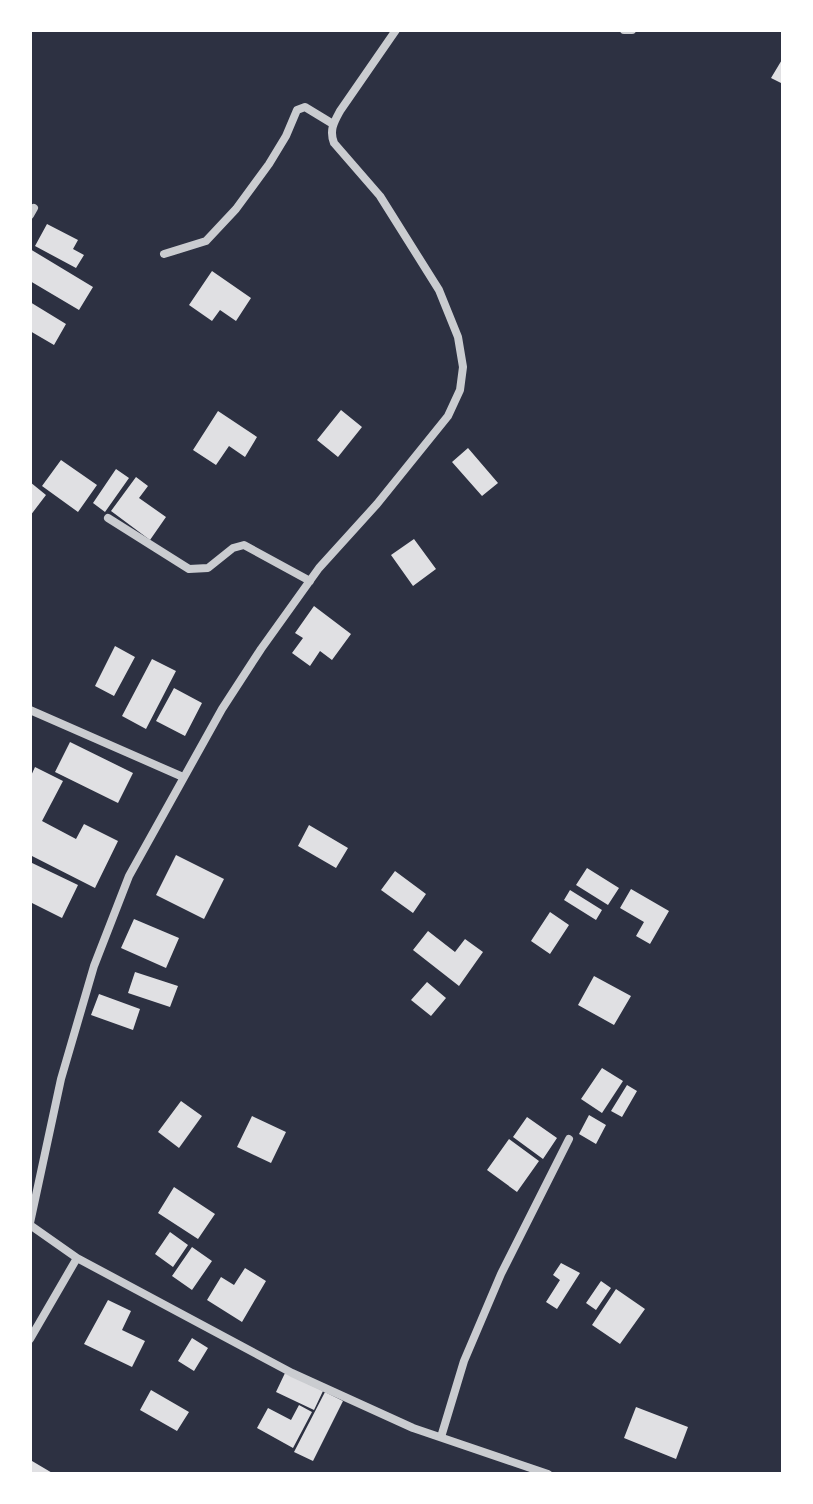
<svg xmlns="http://www.w3.org/2000/svg" width="813" height="1504" font-family="'Source Sans 3',sans-serif">
<style>
.building{fill:#e0e0e3}
.lines{fill:none;stroke-linecap:round;stroke-linejoin:round}
.minor{stroke:#caccd0;stroke-width:8}
</style>
<rect width="100%" height="100%" fill="#2d3142"/>
<!-- building -->
<path class="building" d="M 783,58 L 783,84 L 771,78 Z
M 47,224 L 78,240 L 73,249 L 84,255 L 76,268 L 35,246 Z
M 30,249 L 93,287 L 79,310 L 30,281 Z
M 212,271 L 251,298 L 236,321 L 220,310 L 212,321 L 189,305 Z
M 30,302 L 66,324 L 54,345 L 30,331 Z
M 341,410 L 362,427 L 338,457 L 317,440 Z
M 218,411 L 257,437 L 245,457 L 229,446 L 216,465 L 193,450 Z
M 468,448 L 498,483 L 482,496 L 452,462 Z
M 61,460 L 97,485 L 78,512 L 42,486 Z
M 116,469 L 129,478 L 105,512 L 93,503 Z
M 136,477 L 148,486 L 139,498 L 166,517 L 150,540 L 111,511 Z
M 30,482 L 46,495 L 30,516 Z
M 414,539 L 436,569 L 413,586 L 391,555 Z
M 314,606 L 351,634 L 332,660 L 320,651 L 310,666 L 292,653 L 303,638 L 295,633 Z
M 115,646 L 135,657 L 114,696 L 95,686 Z
M 152,659 L 176,671 L 146,729 L 122,716 Z
M 174,688 L 202,703 L 185,736 L 156,721 Z
M 70,742 L 133,773 L 118,803 L 55,772 Z
M 35,767 L 63,781 L 42,821 L 76,839 L 84,824 L 118,841 L 95,888 L 30,855 L 30,778 Z
M 309,825 L 348,848 L 336,868 L 298,846 Z
M 176,855 L 224,879 L 204,919 L 156,895 Z
M 30,862 L 78,885 L 62,918 L 30,902 Z
M 587,868 L 619,888 L 608,905 L 576,885 Z
M 395,871 L 426,894 L 413,913 L 381,890 Z
M 631,889 L 669,911 L 650,944 L 636,936 L 644,922 L 620,908 Z
M 570,890 L 602,910 L 596,920 L 564,900 Z
M 550,912 L 569,925 L 550,954 L 531,941 Z
M 134,919 L 179,938 L 166,968 L 121,948 Z
M 428,931 L 455,952 L 465,939 L 483,952 L 459,986 L 413,950 Z
M 135,972 L 178,986 L 170,1007 L 128,993 Z
M 594,976 L 631,996 L 614,1025 L 578,1005 Z
M 427,982 L 446,998 L 431,1016 L 411,1000 Z
M 99,994 L 140,1009 L 133,1030 L 91,1015 Z
M 602,1068 L 623,1081 L 602,1113 L 581,1099 Z
M 627,1085 L 637,1091 L 622,1117 L 611,1111 Z
M 181,1101 L 202,1116 L 179,1148 L 158,1132 Z
M 589,1115 L 606,1125 L 596,1144 L 579,1134 Z
M 252,1116 L 286,1132 L 271,1163 L 237,1147 Z
M 527,1117 L 557,1138 L 543,1159 L 513,1137 Z
M 509,1139 L 539,1161 L 517,1192 L 487,1170 Z
M 174,1187 L 215,1214 L 198,1239 L 158,1213 Z
M 170,1232 L 188,1245 L 173,1267 L 155,1254 Z
M 192,1247 L 212,1261 L 192,1290 L 172,1276 Z
M 561,1263 L 580,1273 L 557,1309 L 546,1302 L 560,1280 L 553,1275 Z
M 245,1268 L 266,1281 L 242,1322 L 207,1300 L 221,1277 L 234,1285 Z
M 601,1281 L 611,1288 L 596,1310 L 586,1303 Z
M 616,1289 L 645,1309 L 620,1344 L 592,1325 Z
M 108,1300 L 131,1311 L 122,1330 L 145,1341 L 132,1367 L 84,1344 Z
M 192,1338 L 208,1348 L 194,1371 L 178,1361 Z
M 285,1373 L 323,1391 L 314,1410 L 276,1392 Z
M 151,1390 L 189,1412 L 177,1431 L 140,1410 Z
M 325,1392 L 343,1401 L 313,1461 L 294,1452 Z
M 299,1405 L 312,1412 L 293,1448 L 257,1428 L 268,1408 L 291,1420 Z
M 636,1407 L 688,1427 L 676,1459 L 624,1438 Z
M 32,1461 L 54,1474 L 30,1474 Z"/>
<g class="lines">
<!-- minor -->
<path class="minor" d="M 624,30 L 632,30
M 30,215 L 34,208
M 164,254 L 206,241 L 236,209 L 269,164 L 286,136 L 297,110 L 305,107 L 333,124
M 108,518 L 189,569 L 208,568 L 233,548 L 244,545 L 310,581
M 30,710 L 183,777
M 30,1223 L 61,1079 L 94,966 L 129,876 L 222,709 L 261,649 L 319,568 L 377,504 L 448,416 L 460,390 L 463,367 L 458,337 L 439,290 L 380,196 L 334,143 C 329,130 334,122 340,111 L 396,30
M 30,1225 L 77,1258 L 30,1339
M 77,1258 L 292,1373 L 413,1428 L 548,1474
M 441,1437 L 464,1361 L 501,1274 L 569,1139"/>
</g>
<!-- border -->
<rect width="813" height="1504" fill="none" stroke="#ffffff" stroke-width="64"/>
</svg>
